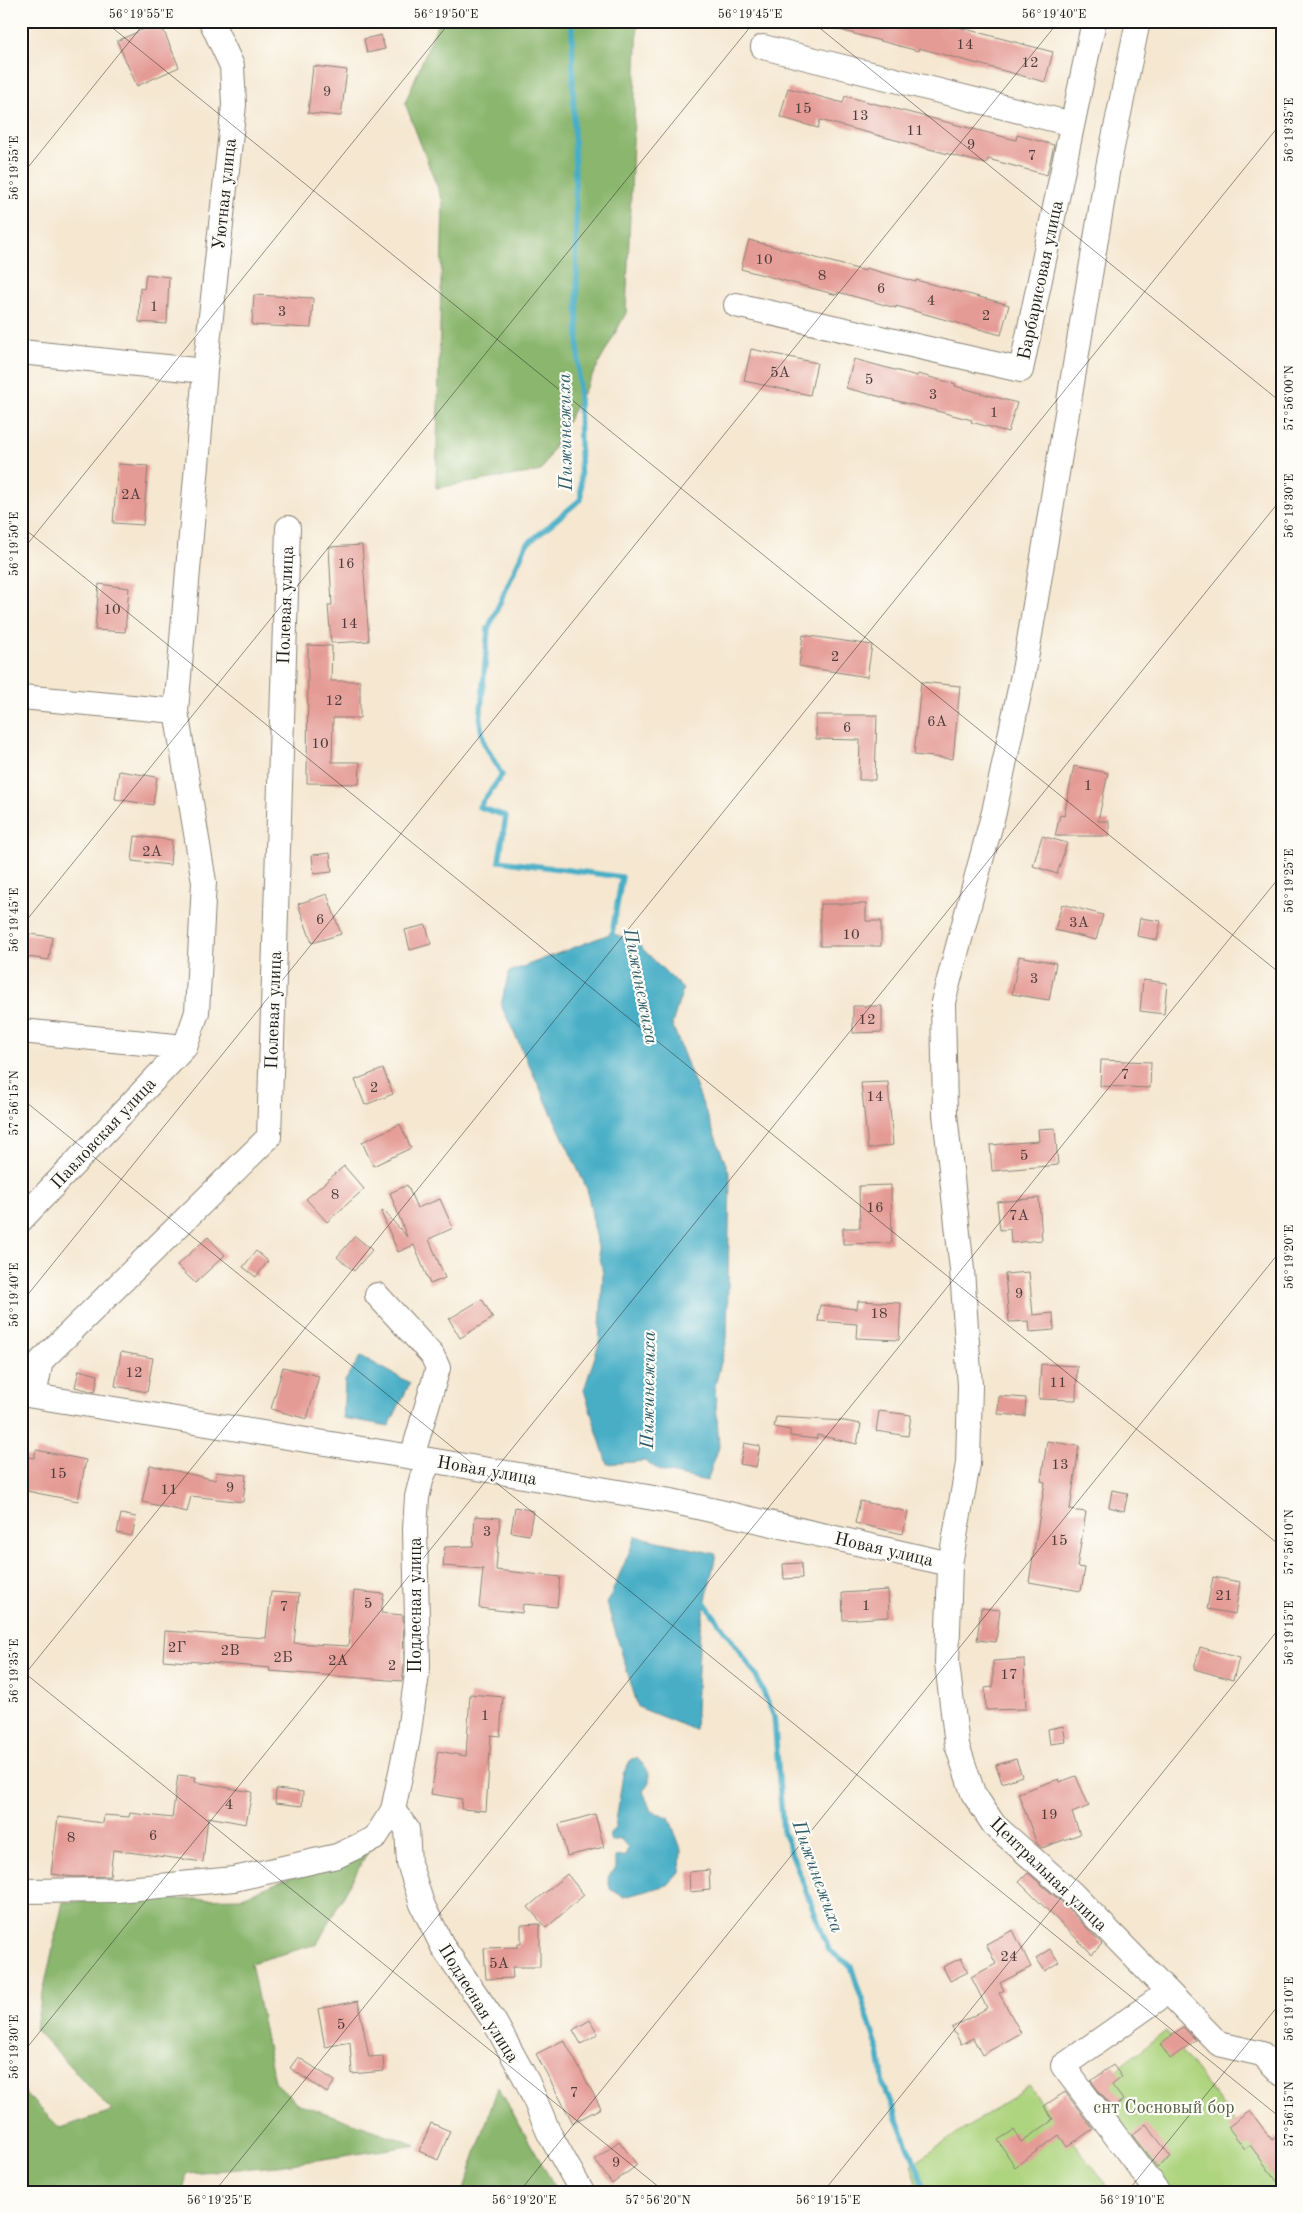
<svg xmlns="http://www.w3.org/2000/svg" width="1303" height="2213" font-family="'Old Standard TT',serif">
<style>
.green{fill:#add47e;stroke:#64784d}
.forest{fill:#8ab66d;stroke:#536944}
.water{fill:#47aec6;stroke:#326571}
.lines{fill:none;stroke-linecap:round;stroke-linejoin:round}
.stream{stroke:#47aec6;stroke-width:5.5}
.building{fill:#e59b95}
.minor-casing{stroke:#888276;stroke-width:26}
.minor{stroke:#fff;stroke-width:24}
.ticks{fill:none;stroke:#1c1c1c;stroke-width:1;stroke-opacity:0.45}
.labels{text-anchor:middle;stroke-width:4.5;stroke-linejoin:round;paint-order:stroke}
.number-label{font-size:15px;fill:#4e3c3a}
.street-label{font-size:18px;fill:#1c1c1c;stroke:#fdfcf7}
.park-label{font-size:18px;fill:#4f5c3e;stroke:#fdfcf7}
.water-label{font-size:19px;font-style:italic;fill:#2f5e68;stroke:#fdfcf7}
.neatline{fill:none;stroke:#1c1c1c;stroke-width:2}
.ticks-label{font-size:12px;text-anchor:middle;fill:#1c1c1c}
</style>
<rect width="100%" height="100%" fill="#fdfcf7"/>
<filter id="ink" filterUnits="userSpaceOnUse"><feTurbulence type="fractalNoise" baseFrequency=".02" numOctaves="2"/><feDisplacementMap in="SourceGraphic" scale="10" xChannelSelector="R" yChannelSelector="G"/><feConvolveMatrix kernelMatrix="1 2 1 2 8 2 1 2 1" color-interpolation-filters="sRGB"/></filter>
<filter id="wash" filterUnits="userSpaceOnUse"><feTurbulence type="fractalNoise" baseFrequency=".0096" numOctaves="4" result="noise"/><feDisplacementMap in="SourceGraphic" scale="20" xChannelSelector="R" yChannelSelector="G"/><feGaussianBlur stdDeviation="1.12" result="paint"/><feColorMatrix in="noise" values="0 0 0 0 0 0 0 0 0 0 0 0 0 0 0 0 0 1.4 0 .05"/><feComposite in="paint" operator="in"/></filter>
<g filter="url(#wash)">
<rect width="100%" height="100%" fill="#f5e7d0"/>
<!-- green -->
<path class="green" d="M 1166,2031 L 1282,2184 L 1282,2192 L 1168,2192 L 1091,2089 Z
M 1029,2086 L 1112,2192 L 920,2192 L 911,2165 Z"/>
<!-- forest -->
<path class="forest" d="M 439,21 L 638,21 L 626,313 L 541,471 L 436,488 L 443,202 L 405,103 Z
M 372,1844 L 317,1944 L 251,1963 L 274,2081 L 297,2103 L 416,2145 L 277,2166 L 187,2173 L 183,2192 L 21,2192 L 21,2089 L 60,2128 L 112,2111 L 35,2029 L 63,1902 L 240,1898 Z
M 498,2087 L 558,2192 L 463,2192 Z"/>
<!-- water -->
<path class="water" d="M 612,933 L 637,943 L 683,989 L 672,1024 L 730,1175 L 727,1339 L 715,1386 L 719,1447 L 707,1481 L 660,1471 L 646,1461 L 607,1464 L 584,1390 L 599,1344 L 603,1274 L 587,1189 L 501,1005 L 509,972 Z
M 361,1356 L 410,1383 L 389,1426 L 343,1418 L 345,1381 Z
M 636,1536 L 716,1554 L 700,1628 L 695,1730 L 638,1707 L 607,1604 Z
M 637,1758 C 648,1769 655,1779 643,1791 L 651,1811 L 669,1817 L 681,1849 L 680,1872 L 668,1885 L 624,1897 L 610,1889 L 608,1877 L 616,1868 L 616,1857 L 625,1856 L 628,1848 L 621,1839 L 611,1841 C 608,1834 611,1832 615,1828 L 623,1774 L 631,1759 Z"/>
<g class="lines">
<!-- stream -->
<path class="stream" d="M 572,21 L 581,499 L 526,545 L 488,629 L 480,722 L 484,743 L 502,775 L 479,807 L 506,816 L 499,861 L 622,877 L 612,933 L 613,940
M 702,1599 L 755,1673 L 774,1716 L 783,1831 L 829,1950 L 851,1966 L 879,2052 L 884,2086 L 927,2192"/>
</g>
<g id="blocks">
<!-- building -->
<path class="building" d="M 826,21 L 926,21 L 950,27 L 950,25 L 1053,52 L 1045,82 L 919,48 L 918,51 L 825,26 Z
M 160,22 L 179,67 L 137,86 L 117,41 Z
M 381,35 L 385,49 L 367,53 L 364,39 Z
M 313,66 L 347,70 L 341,116 L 308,113 Z
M 788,88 L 843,103 L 845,96 L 1016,140 L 1017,135 L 1054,145 L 1047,175 L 988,159 L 986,164 L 820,120 L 818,128 L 780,117 Z
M 749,240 L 865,271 L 866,268 L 916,282 L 916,280 L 1009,305 L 1001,335 L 896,306 L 896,308 L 838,292 L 837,295 L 741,269 Z
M 146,274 L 169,277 L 167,324 L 139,322 L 140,288 L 144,289 Z
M 254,295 L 313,298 L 311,328 L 252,325 Z
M 751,349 L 817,363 L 810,395 L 744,381 Z
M 854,359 L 917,376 L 918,374 L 956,384 L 955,386 L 1017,403 L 1008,432 L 971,422 L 972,420 L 846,388 Z
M 118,464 L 148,466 L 143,525 L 113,523 Z
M 362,545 L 369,641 L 331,643 L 328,605 L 332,605 L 329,547 Z
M 99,584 L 129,588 L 125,632 L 95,630 Z
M 803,635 L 872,645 L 867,677 L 799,666 Z
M 308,645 L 332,646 L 331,681 L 360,681 L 360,718 L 333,718 L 332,762 L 360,762 L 359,784 L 307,783 Z
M 921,682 L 960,686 L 953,759 L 914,755 Z
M 816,715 L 877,715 L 875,780 L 859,780 L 860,740 L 816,739 Z
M 1074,766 L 1108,773 L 1098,821 L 1109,821 L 1109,836 L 1055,836 L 1060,815 L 1064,816 Z
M 119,771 L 157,777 L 153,805 L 115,799 Z
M 135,836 L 172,840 L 170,865 L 132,861 Z
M 1042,836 L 1067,843 L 1057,874 L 1033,866 Z
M 330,853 L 332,872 L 314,874 L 312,855 Z
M 327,894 L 341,934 L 312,943 L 298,904 Z
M 820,904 L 866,904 L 866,921 L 881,921 L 881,946 L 820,946 Z
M 1062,904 L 1103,915 L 1096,940 L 1055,930 Z
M 1140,918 L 1161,921 L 1157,940 L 1137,936 Z
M 426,925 L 431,944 L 410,950 L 405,930 Z
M 21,933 L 52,937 L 49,960 L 21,956 Z
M 1019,956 L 1056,963 L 1049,1000 L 1012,994 Z
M 1143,980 L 1167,983 L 1164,1014 L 1140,1011 Z
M 853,1006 L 882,1006 L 882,1032 L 853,1033 Z
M 1101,1060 L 1151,1062 L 1150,1088 L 1100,1086 Z
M 383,1069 L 393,1094 L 365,1105 L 355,1080 Z
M 888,1082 L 893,1145 L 868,1149 L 861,1083 Z
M 400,1124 L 411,1148 L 373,1166 L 362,1142 Z
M 1055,1128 L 1058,1165 L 992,1171 L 990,1145 L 1039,1141 L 1038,1129 Z
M 344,1166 L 364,1189 L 327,1222 L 306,1199 Z
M 407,1185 L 417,1208 L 440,1199 L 453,1228 L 429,1239 L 445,1278 L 430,1284 L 414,1245 L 398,1252 L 381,1212 L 384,1211 L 407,1237 L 390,1193 Z
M 891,1185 L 892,1243 L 843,1244 L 843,1228 L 860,1228 L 859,1186 Z
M 1039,1198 L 1042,1240 L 1011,1243 L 1010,1229 L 1000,1230 L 997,1202 Z
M 355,1236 L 372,1250 L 354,1271 L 337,1257 Z
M 208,1237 L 225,1255 L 195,1283 L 177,1265 Z
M 256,1251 L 268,1261 L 256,1277 L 243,1267 Z
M 1029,1272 L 1033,1315 L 1053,1313 L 1054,1330 L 1030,1332 L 1029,1321 L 1009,1322 L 1005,1274 Z
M 482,1299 L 493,1318 L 460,1338 L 449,1319 Z
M 858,1301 L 901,1303 L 899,1340 L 856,1338 L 857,1324 L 818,1321 L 820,1305 L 857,1309 Z
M 121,1352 L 153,1358 L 147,1392 L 115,1386 Z
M 1041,1364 L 1077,1366 L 1076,1400 L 1039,1399 Z
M 283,1367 L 319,1376 L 307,1419 L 271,1409 Z
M 79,1370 L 98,1375 L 95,1392 L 75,1387 Z
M 999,1396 L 1026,1398 L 1025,1416 L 998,1414 Z
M 879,1411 L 911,1415 L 908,1436 L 876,1431 Z
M 776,1417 L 844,1421 L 861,1424 L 857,1444 L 817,1435 L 817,1439 L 790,1436 L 790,1430 L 774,1427 Z
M 1047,1441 L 1079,1446 L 1070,1510 L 1086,1512 L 1077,1567 L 1085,1568 L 1081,1591 L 1029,1582 L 1045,1482 L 1041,1481 Z
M 744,1443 L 760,1446 L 756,1467 L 740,1464 Z
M 36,1450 L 86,1460 L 78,1501 L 21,1490 L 21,1456 L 34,1458 Z
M 150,1465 L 216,1480 L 217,1472 L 246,1475 L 243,1502 L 191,1496 L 187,1512 L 142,1502 Z
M 1112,1490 L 1128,1493 L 1124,1511 L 1109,1507 Z
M 860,1501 L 908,1512 L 903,1534 L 855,1523 Z
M 515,1507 L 533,1511 L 529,1535 L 511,1532 Z
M 121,1514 L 136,1517 L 132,1536 L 117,1533 Z
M 475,1516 L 500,1518 L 496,1570 L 560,1577 L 557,1607 L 523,1604 L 522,1613 L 479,1608 L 483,1569 L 443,1566 L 445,1547 L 473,1546 Z
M 801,1563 L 802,1578 L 784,1579 L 783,1564 Z
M 1213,1577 L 1240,1582 L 1235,1614 L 1207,1609 Z
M 888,1590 L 889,1617 L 843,1620 L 842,1593 Z
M 354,1591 L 384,1594 L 381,1613 L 403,1615 L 404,1666 L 402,1681 L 269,1671 L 270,1668 L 188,1661 L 188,1662 L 163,1660 L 165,1631 L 266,1638 L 271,1592 L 299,1594 L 294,1643 L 348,1646 Z
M 981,1608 L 1000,1610 L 996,1642 L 977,1640 Z
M 1200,1647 L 1239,1658 L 1233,1680 L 1194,1669 Z
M 1024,1659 L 1026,1709 L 986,1710 L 985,1688 L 993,1687 L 993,1661 Z
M 470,1694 L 503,1697 L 500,1736 L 491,1735 L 486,1811 L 461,1809 L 462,1799 L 431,1794 L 438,1751 L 466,1756 Z
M 1063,1726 L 1066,1742 L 1050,1744 L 1048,1729 Z
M 1016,1759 L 1022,1776 L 1002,1783 L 996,1765 Z
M 178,1775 L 196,1777 L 195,1782 L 252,1792 L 246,1824 L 208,1817 L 203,1862 L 113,1850 L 110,1876 L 74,1877 L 51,1874 L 58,1817 L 103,1823 L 104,1815 L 129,1817 L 130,1813 L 172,1818 Z
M 1076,1776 L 1089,1806 L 1072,1813 L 1080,1834 L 1042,1848 L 1037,1844 L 1018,1793 L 1059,1779 L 1060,1782 Z
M 276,1789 L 303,1792 L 302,1806 L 275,1803 Z
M 595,1814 L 604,1847 L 567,1856 L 559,1824 Z
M 709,1870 L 710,1890 L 690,1892 L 689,1872 Z
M 1028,1873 L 1063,1903 L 1102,1944 L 1092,1954 L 1019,1882 Z
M 567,1874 L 584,1895 L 546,1928 L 528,1907 Z
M 540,1924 L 540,1967 L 512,1967 L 513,1978 L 486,1979 L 484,1948 L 518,1947 L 518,1944 L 521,1944 L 521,1925 Z
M 1013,1930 L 1031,1967 L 1000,1983 L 1004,1990 L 999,1993 L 1021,2033 L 982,2055 L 973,2038 L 961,2044 L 952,2028 L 987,2008 L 971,1977 L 996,1964 L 986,1944 Z
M 1050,1949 L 1059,1962 L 1045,1971 L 1036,1958 Z
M 961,1958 L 968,1972 L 950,1981 L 943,1967 Z
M 358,2001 L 369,2057 L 383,2056 L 384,2071 L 352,2074 L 350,2042 L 325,2047 L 318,2009 Z
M 590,2020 L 598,2034 L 581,2044 L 573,2030 Z
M 1183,2027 L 1196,2040 L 1170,2059 L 1160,2044 Z
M 564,2040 L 601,2108 L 573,2123 L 536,2054 Z
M 298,2057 L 335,2081 L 327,2093 L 290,2068 Z
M 1113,2065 L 1122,2077 L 1112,2085 L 1123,2100 L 1112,2108 L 1091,2081 Z
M 1065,2092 L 1093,2129 L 1067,2147 L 1059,2135 L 1015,2167 L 998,2140 L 1014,2130 L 1021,2142 L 1053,2120 L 1044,2106 Z
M 1250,2111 L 1272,2140 L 1276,2137 L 1282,2146 L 1282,2188 L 1250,2145 L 1245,2149 L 1228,2127 Z
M 431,2123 L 450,2131 L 438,2160 L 419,2151 Z
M 1146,2124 L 1171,2157 L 1157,2167 L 1132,2135 Z
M 619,2141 L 637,2165 L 612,2184 L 595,2160 Z"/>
</g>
</g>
<g filter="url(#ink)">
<use href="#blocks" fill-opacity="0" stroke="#888276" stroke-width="1"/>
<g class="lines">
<!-- minor casing -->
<g class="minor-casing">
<path id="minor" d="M 1138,21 L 1108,167 L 1025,665 L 994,812 L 943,1002 L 945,1114 L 962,1270 L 970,1386 L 968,1464 L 950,1564 L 947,1663 L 957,1745 L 973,1793 L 994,1825 L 1072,1893 L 1219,2044 L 1262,2054 L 1282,2074
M 763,47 L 1072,124
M 736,305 L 1021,370 L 1094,21
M 21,352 L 205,371
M 21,697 L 176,711
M 21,1031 L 185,1047
M 21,1220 L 185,1047 L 197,1012 L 204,882 L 176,711 L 205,371 L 234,105 L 232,66 L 211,21
M 377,1295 L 432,1355 L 438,1368 L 412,1457
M 21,1394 L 412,1457 L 671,1501 L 950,1564
M 34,1396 L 41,1361 L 269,1137 L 288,528
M 393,1810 L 407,1829 L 409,1863 L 422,1904 L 443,1947 L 494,2021 L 527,2081 L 549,2133 L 582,2192
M 21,1891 L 117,1890 L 234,1879 L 337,1856 L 375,1838 L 393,1810 L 408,1738 L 418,1667 L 415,1529 L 417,1497 L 422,1477 L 430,1460
M 1158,2192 L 1063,2066 L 1158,1999 L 1164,1989"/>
</g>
<!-- minor -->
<use href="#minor" class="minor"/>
</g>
</g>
<!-- ticks -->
<path class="ticks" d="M 104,21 L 1282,975M 811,21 L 1282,403M 21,176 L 146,21M 21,526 L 1282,1547M 21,552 L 451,21M 21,927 L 755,21M 21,1098 L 1282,2119M 21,1303 L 1059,21M 21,1670 L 665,2192M 21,1679 L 1282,122M 21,2055 L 1282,498M 214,2192 L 1282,874M 519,2192 L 1282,1249M 823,2192 L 1282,1625M 1127,2192 L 1282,2001"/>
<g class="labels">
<!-- number labels -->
<g class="number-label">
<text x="965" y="49">14</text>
<text x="1030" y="67">12</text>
<text x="327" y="96">9</text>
<text x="803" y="113">15</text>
<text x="860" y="120">13</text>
<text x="915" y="135">11</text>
<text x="971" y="149">9</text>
<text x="1032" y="160">7</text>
<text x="764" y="264">10</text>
<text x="822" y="280">8</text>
<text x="881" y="293">6</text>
<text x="931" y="305">4</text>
<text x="154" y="311">1</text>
<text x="282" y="316">3</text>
<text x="986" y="320">2</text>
<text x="780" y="377">5А</text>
<text x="869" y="384">5</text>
<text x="933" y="399">3</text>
<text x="994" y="417">1</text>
<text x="131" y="499">2А</text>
<text x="346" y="568">16</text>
<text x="112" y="614">10</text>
<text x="349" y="628">14</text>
<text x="835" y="661">2</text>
<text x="334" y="705">12</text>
<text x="937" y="726">6А</text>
<text x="847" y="732">6</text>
<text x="320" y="748">10</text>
<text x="1088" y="790">1</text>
<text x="152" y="856">2А</text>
<text x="320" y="924">6</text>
<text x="1079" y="927">3А</text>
<text x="851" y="939">10</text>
<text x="1034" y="983">3</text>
<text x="867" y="1024">12</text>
<text x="1125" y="1079">7</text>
<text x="374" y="1092">2</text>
<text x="875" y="1101">14</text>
<text x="1024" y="1160">5</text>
<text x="335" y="1199">8</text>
<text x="875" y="1212">16</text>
<text x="1019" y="1220">7А</text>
<text x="1019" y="1298">9</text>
<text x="879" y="1318">18</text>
<text x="134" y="1377">12</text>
<text x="1058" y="1387">11</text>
<text x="1060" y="1469">13</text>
<text x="58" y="1478">15</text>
<text x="230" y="1492">9</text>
<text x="169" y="1494">11</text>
<text x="487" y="1536">3</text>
<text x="1059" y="1545">15</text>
<text x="1224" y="1600">21</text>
<text x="368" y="1608">5</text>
<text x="866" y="1610">1</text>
<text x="284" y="1611">7</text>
<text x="177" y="1652">2Г</text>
<text x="230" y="1655">2В</text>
<text x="283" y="1662">2Б</text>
<text x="338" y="1665">2А</text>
<text x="392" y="1670">2</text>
<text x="1009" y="1679">17</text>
<text x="485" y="1720">1</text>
<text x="229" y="1809">4</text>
<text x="1049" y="1819">19</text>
<text x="153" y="1840">6</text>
<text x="71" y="1842">8</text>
<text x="1009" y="1961">24</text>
<text x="499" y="1968">5А</text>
<text x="341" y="2029">5</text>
<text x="574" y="2097">7</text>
<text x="616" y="2167">9</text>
</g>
<!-- street labels -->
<g class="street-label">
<text transform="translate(224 194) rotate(-84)" y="6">Уютная улица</text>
<text transform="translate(1040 280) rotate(-78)" y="6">Барбарисовая улица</text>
<text transform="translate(285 605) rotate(-88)" y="6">Полевая улица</text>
<text transform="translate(273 1010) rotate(-88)" y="6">Полевая улица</text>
<text transform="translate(103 1133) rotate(-47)" y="6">Павловская улица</text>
<text transform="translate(487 1470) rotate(10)" y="6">Новая улица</text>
<text transform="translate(884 1549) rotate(13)" y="6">Новая улица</text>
<text transform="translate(415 1605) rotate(-90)" y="6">Подлесная улица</text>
<text transform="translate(1049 1874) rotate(44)" y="6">Центральная улица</text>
<text transform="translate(479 2003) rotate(58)" y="6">Подлесная улица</text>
</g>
<!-- park labels -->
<g class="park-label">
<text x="1164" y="2113">снт Сосновый бор</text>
</g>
<!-- water labels -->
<g class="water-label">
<text transform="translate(564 432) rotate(-91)" y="7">Пижинежиха</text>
<text transform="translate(642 986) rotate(79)" y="7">Пижинежиха</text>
<text transform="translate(647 1390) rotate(-89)" y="7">Пижинежиха</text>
<text transform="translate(819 1876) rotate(70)" y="7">Пижинежиха</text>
</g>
</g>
<!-- margin -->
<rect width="1303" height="2213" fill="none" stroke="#fdfcf7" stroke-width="55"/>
<rect x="28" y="28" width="1248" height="2158" class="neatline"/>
<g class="ticks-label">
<text x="141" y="18">56°19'55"E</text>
<text x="446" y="18">56°19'50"E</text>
<text x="750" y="18">56°19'45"E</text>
<text x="1054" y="18">56°19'40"E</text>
<text transform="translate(1289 130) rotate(-90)" y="4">56°19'35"E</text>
<text transform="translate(14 168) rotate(-90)" y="4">56°19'55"E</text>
<text transform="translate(1289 398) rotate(-90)" y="4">57°56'00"N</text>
<text transform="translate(1289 506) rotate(-90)" y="4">56°19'30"E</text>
<text transform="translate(14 544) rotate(-90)" y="4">56°19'50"E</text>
<text transform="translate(1289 881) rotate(-90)" y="4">56°19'25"E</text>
<text transform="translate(14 920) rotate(-90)" y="4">56°19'45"E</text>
<text transform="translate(14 1103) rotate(-90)" y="4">57°56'15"N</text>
<text transform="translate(1289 1257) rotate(-90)" y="4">56°19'20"E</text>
<text transform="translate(14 1295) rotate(-90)" y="4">56°19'40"E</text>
<text transform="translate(1289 1542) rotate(-90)" y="4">57°56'10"N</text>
<text transform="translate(1289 1633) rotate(-90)" y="4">56°19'15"E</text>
<text transform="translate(14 1671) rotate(-90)" y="4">56°19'35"E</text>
<text transform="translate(1289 2009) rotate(-90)" y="4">56°19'10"E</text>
<text transform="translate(14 2047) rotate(-90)" y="4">56°19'30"E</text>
<text transform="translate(1289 2114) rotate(-90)" y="4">57°56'15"N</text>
<text x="219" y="2204">56°19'25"E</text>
<text x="524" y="2204">56°19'20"E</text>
<text x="658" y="2204">57°56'20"N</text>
<text x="828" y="2204">56°19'15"E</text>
<text x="1132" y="2204">56°19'10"E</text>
</g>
</svg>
